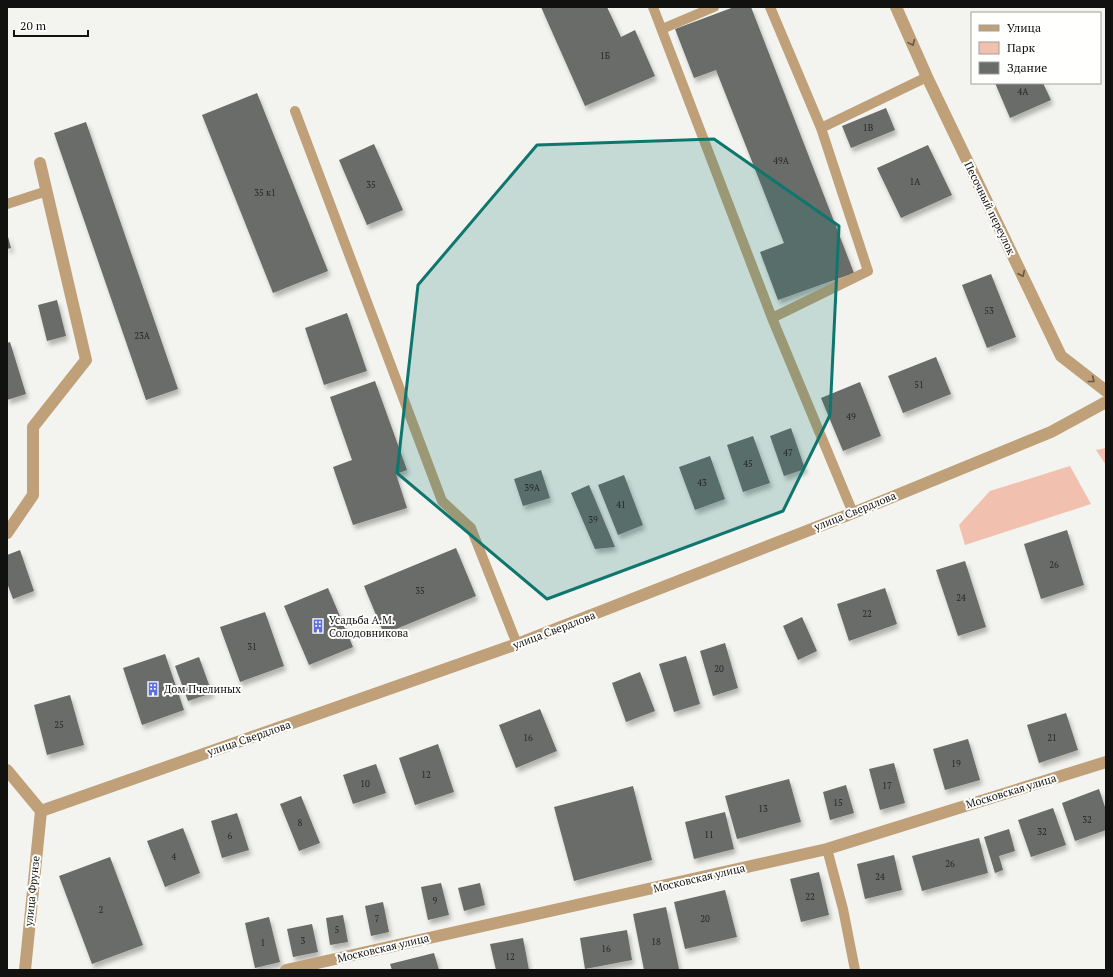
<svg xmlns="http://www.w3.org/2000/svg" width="1113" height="977" font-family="'PT Serif',serif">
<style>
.green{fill:#f1c0af}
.building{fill:#696c69;filter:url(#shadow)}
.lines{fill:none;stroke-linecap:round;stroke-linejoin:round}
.service{stroke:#bfa078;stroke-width:10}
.minor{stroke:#bfa078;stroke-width:12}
.oneway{stroke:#685844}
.marked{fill:#0f766e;fill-opacity:0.2;stroke:#0f766e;stroke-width:3;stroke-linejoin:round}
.labels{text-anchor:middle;stroke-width:4;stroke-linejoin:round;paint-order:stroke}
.number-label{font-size:9px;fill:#272826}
.street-label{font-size:11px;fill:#11110f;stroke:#fffffe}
.poi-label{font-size:11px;fill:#11110f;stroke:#fffffe;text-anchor:start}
</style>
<defs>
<filter id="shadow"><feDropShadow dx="2.5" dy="4.5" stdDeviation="2" flood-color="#0004"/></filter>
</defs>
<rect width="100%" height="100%" fill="#f3f3ef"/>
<!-- green -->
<path class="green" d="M 1106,448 L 1106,465 L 1096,450 Z
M 1070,466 L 1091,504 L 965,545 L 959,525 L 990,491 Z"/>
<!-- building -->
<path class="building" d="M 541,7 L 607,7 L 621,37 L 635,30 L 655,76 L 585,106 Z
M 734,7 L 751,7 L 854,273 L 778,300 L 760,252 L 784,243 L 716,70 L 694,78 L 675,29 Z
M 995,83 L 1043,83 L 1051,100 L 1010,118 Z
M 257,93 L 328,271 L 273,293 L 202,115 Z
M 886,108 L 895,130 L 851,148 L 842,126 Z
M 86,122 L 178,389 L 146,400 L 54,133 Z
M 374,144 L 403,210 L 367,225 L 339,160 Z
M 928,145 L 952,195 L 901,218 L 877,168 Z
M 7,233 L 11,248 L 7,249 Z
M 991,274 L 1016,337 L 987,348 L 962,285 Z
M 57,300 L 66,336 L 47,341 L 38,305 Z
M 347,313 L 367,371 L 324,385 L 305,328 Z
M 10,342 L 26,394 L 7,400 L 7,343 Z
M 936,357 L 951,394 L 903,413 L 888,376 Z
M 375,381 L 407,470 L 396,474 L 407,508 L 353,525 L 333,467 L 352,460 L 330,397 Z
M 860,382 L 881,436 L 843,451 L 821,398 Z
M 791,428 L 805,469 L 784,476 L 770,436 Z
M 753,436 L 770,483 L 743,492 L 727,445 Z
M 710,456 L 725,499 L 695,510 L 679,467 Z
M 541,470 L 550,498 L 523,506 L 514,479 Z
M 624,475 L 643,525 L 618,535 L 598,485 Z
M 589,485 L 615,547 L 595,549 L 571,493 Z
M 1067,530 L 1084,585 L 1041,599 L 1024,544 Z
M 456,548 L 476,596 L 384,634 L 364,586 Z
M 20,550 L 34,591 L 13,599 L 7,583 L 7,555 Z
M 965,561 L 986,627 L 958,636 L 936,570 Z
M 328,588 L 353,647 L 309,665 L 284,606 Z
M 885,588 L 897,624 L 849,641 L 837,604 Z
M 265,612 L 284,666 L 240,682 L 220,627 Z
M 802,617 L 817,651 L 798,660 L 783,626 Z
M 725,643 L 738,688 L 713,696 L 700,651 Z
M 165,654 L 184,710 L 142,725 L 123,668 Z
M 686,656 L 700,704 L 674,712 L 659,664 Z
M 199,657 L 212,693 L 188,701 L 175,666 Z
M 640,672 L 655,711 L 626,722 L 612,683 Z
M 70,695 L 84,745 L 47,755 L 34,705 Z
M 540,709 L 557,751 L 516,768 L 499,725 Z
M 1066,713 L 1078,750 L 1039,763 L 1027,725 Z
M 968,739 L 980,780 L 945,790 L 933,749 Z
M 438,744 L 454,792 L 415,805 L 399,758 Z
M 894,763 L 905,803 L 880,810 L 869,769 Z
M 376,764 L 386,793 L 353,804 L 343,775 Z
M 789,779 L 801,822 L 737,839 L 725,796 Z
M 846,785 L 854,813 L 830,820 L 823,792 Z
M 633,786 L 652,860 L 574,881 L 554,807 Z
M 1099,789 L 1106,810 L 1106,830 L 1075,841 L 1062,803 Z
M 301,796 L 320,843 L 299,851 L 280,804 Z
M 1053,808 L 1066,845 L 1031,857 L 1018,820 Z
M 725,812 L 734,849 L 694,859 L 685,822 Z
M 237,813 L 249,850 L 222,858 L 211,821 Z
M 183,828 L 200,873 L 165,887 L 147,841 Z
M 1009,829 L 1015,851 L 999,856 L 1003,870 L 995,873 L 984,837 Z
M 979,838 L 988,873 L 922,891 L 912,856 Z
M 894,855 L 902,890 L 865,899 L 857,864 Z
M 110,857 L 143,945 L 92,964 L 59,876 Z
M 819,872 L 829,915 L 801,922 L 790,879 Z
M 441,883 L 449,915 L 428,920 L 421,887 Z
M 480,883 L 485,905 L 464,911 L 458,888 Z
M 725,890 L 737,937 L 685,949 L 674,902 Z
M 383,902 L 389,932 L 371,936 L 365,906 Z
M 666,907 L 679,969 L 644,970 L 633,914 Z
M 343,915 L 348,942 L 330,945 L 326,918 Z
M 269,917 L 280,962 L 255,968 L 245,923 Z
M 312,924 L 318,952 L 293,957 L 287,929 Z
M 627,930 L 632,960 L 585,969 L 580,938 Z
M 523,938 L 529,970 L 496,970 L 490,944 Z
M 434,953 L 439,970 L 392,970 L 390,964 Z"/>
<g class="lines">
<!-- service -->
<path class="service" d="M 653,7 L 772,318
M 770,7 L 821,128
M 662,29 L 714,7
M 295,111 L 442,501 L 471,528 L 517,644
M 7,204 L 47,191
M 853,513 L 772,318 L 868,271 L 821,128 L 927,77
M 827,849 L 843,909 L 855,970"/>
<!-- minor -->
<path class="minor" d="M 896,7 L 927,77 L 1061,356 L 1106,391
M 7,533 L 33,495 L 33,427 L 86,360 L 40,163
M 7,770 L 41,811
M 41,811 L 517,644 L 853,513 L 1051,432 L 1106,402
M 25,970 L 41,811
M 286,970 L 827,849 L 1106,762"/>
</g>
<!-- one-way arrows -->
<defs><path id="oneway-chevron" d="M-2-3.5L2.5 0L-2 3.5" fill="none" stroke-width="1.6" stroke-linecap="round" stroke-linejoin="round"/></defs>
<g class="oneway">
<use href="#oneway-chevron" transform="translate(912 43) rotate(66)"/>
<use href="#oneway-chevron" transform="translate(1022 274) rotate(64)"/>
<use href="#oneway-chevron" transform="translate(1092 380) rotate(38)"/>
</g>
<!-- marked area -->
<path class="marked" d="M 714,139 L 839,226 L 830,415 L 783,511 L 547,599 L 397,473 L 418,285 L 537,145 Z"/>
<!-- icons -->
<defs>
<g id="building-bare" transform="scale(1.08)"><path d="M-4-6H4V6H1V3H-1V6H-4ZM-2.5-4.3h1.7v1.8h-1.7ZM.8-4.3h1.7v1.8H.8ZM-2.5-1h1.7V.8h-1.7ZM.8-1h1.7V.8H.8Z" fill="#5d6de4" stroke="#fffffe" stroke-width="2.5" paint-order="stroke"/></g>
</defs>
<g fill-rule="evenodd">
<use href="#building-bare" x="318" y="626"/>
<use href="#building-bare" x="153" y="689"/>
</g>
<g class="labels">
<!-- number labels -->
<g class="number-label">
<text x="605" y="59">1Б</text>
<text x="1023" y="95">4А</text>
<text x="868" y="131">1В</text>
<text x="781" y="164">49А</text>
<text x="915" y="185">1А</text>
<text x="371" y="188">35</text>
<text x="265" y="196">35 к1</text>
<text x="989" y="314">53</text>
<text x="142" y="339">23А</text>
<text x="919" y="388">51</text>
<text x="851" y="420">49</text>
<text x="788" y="456">47</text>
<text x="748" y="467">45</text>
<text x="702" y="486">43</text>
<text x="532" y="491">39А</text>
<text x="621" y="508">41</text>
<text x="593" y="523">39</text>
<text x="1054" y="568">26</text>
<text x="420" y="594">35</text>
<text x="961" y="601">24</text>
<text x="867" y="617">22</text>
<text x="252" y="650">31</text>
<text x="719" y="672">20</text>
<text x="59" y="728">25</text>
<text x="528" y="741">16</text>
<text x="1052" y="741">21</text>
<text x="956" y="767">19</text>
<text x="426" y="778">12</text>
<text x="365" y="787">10</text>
<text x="887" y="789">17</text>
<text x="838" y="806">15</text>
<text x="763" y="812">13</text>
<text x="1087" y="823">32</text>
<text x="300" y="826">8</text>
<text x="1042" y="835">32</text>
<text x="709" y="838">11</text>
<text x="230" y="839">6</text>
<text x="174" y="860">4</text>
<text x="950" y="867">26</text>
<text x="880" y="880">24</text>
<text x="810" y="900">22</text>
<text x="435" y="904">9</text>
<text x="101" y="913">2</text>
<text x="377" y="922">7</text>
<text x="705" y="922">20</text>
<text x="337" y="933">5</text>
<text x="303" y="944">3</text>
<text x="656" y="945">18</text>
<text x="263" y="946">1</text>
<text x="606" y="952">16</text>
<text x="510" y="960">12</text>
</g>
<!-- street labels -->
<g class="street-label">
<text transform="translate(990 208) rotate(64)" y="4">Песочный переулок</text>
<text transform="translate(855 511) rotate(-22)" y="4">улица Свердлова</text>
<text transform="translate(554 630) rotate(-21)" y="4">улица Свердлова</text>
<text transform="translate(249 738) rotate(-19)" y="4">улица Свердлова</text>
<text transform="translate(1011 791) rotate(-17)" y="4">Московская улица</text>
<text transform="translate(699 878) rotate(-13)" y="4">Московская улица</text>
<text transform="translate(32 891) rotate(-84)" y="4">улица Фрунзе</text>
<text transform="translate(383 948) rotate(-13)" y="4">Московская улица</text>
</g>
<!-- poi labels -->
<g class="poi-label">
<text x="329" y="624">Усадьба А.М.<tspan x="329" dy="13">Солодовникова</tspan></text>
<text x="164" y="693">Дом Пчелиных</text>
</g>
</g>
<!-- border -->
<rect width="1113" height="977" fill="none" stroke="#11110f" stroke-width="16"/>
<!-- legend -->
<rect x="971" y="12" width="130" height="72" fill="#fffffe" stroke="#a0a09e"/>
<rect x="979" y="25" width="20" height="6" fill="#bfa078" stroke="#a0a09e"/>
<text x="1007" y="32" font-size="12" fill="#11110f">Улица</text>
<rect x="979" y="42" width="20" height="12" fill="#f1c0af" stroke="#a0a09e"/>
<text x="1007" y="52" font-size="12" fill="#11110f">Парк</text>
<rect x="979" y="62" width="20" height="12" fill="#696c69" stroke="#a0a09e"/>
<text x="1007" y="72" font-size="12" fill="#11110f">Здание</text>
<!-- scale -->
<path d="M14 30v6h74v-6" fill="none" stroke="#11110f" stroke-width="2"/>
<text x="20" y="30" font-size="12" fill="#11110f" stroke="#fffffe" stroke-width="3" paint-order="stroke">20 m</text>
</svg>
